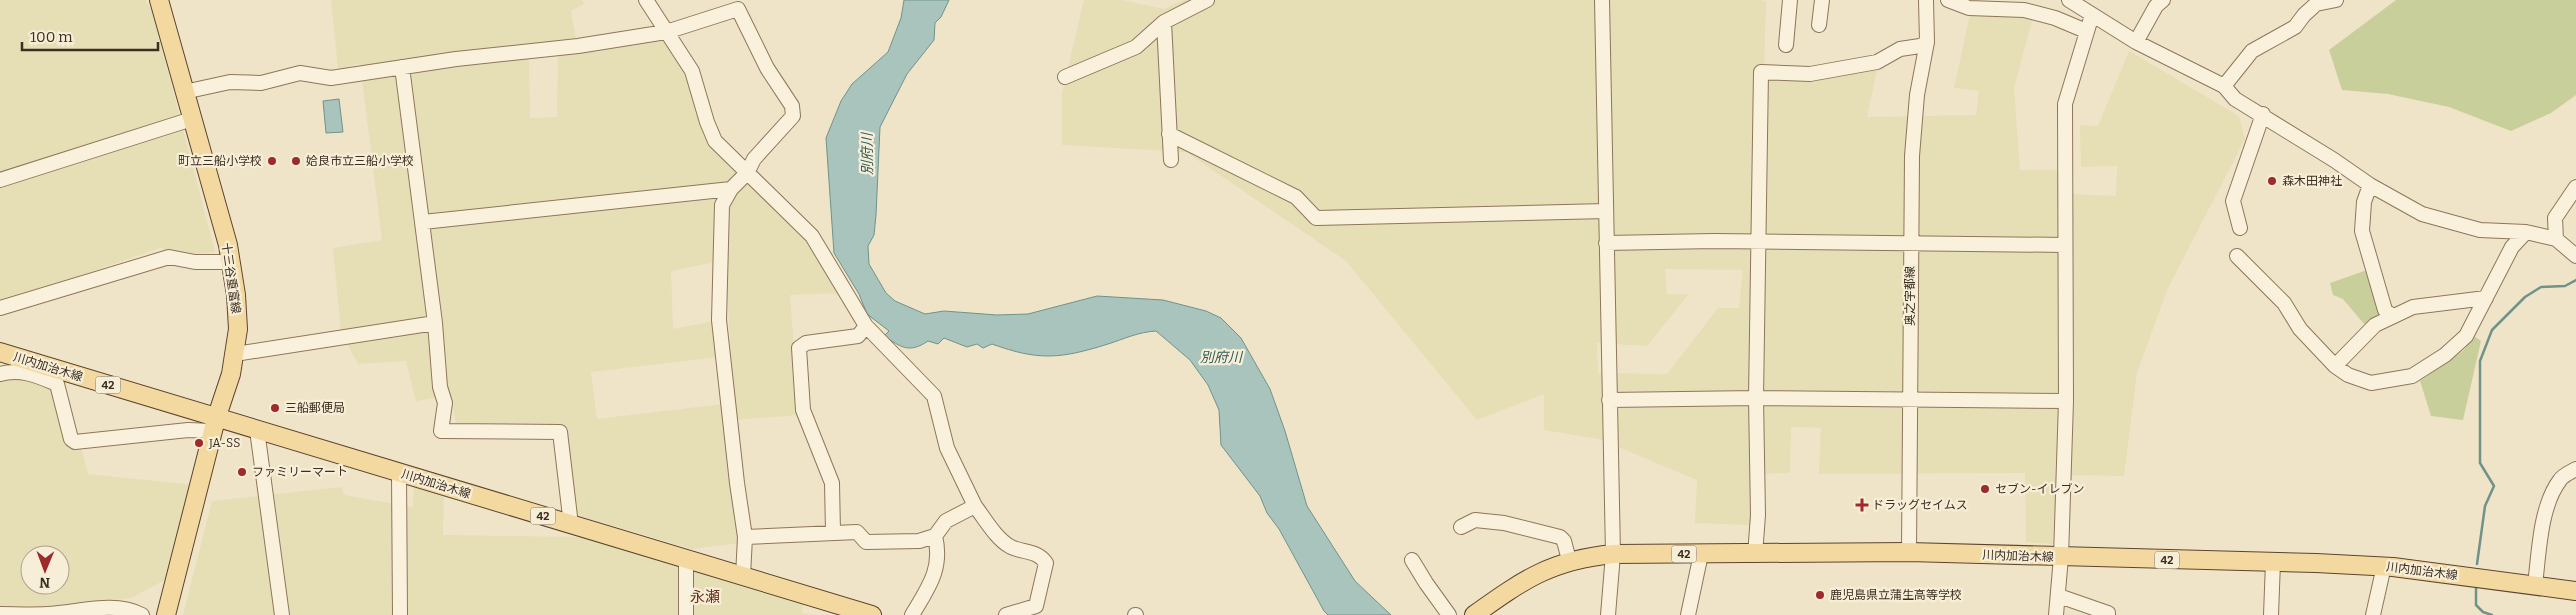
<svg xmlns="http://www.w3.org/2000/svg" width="2576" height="615" font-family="Bitter,'Noto Sans JP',serif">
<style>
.farmland{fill:#e6deb5;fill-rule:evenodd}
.green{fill:#c9cf9b}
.water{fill:#a9c4bc;stroke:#6f938a}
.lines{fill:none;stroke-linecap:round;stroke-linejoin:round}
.stream{stroke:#6f938a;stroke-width:2.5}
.minor-casing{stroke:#8d765c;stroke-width:16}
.major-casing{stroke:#5b4430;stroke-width:20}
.minor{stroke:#faf1dc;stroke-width:14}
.major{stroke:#f3d9a0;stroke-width:18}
.poi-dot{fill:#9e2a2b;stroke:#f7eed8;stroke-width:2}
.labels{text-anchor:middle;stroke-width:4.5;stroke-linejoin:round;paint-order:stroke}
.shield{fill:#f7eed8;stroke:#756857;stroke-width:1}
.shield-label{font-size:11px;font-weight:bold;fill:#3d2e20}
.poi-label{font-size:12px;fill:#3d2e20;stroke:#f7eed8;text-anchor:start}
.street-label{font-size:12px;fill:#3d2e20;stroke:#f7eed8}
.water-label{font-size:14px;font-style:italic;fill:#2f5d5a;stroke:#f7eed8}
.quarter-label{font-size:15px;fill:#6b2e1e;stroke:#f7eed8}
</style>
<rect width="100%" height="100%" fill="#f0e4c8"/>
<!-- farmland -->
<path class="farmland" d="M 0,0 L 145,0 L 152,10 L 215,252 L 187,254 L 160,248 L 0,303 Z
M 331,0 L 582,0 L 584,4 L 571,11 L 578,51 L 670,40 L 690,73 L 705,124 L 808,239 L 842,293 L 790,295 L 799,415 L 735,420 L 725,260 L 671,271 L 673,329 L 715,321 L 720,357 L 591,372 L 597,419 L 723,404 L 739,543 L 692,549 L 573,514 L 561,427 L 456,424 L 451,395 L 416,401 L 406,361 L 358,364 L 341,332 L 333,248 L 382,240 L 360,63 L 338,70 ZM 558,54 L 557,117 L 530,118 L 529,55 Z
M 1084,0 L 1122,0 L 1164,9 L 1184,0 L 1760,0 L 1766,2 L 1764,75 L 1877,70 L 1867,117 L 1976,115 L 1979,91 L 1954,88 L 1971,10 L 2034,14 L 2014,88 L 2020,170 L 2070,170 L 2069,194 L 2116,196 L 2117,166 L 2081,167 L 2080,125 L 2098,126 L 2129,51 L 2239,116 L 2245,139 L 2167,290 L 2137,373 L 2124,476 L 2065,475 L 2065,545 L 2026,542 L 2025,473 L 1819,474 L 1821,428 L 1791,427 L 1790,473 L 1750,474 L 1750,525 L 1695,523 L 1697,480 L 1599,439 L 1544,430 L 1544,394 L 1477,420 L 1346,261 L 1186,152 L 1062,145 L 1062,93 ZM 1665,269 L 1743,270 L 1739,308 L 1718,308 L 1667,374 L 1598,373 L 1597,343 L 1647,346 L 1689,294 L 1667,294 Z
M 18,374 L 65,387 L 88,474 L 195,485 L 176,574 L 131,598 L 0,615 L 0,382 ZM 30,555 L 60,555 L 60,585 L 30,585 Z
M 414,483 L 444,493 L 443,535 L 582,537 L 804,599 L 802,613 L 813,615 L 183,615 L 212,501 L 341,487 L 344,495 L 413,507 Z"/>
<!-- green -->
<path class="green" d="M 2396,0 L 2576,0 L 2576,95 L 2551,113 L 2511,131 L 2449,107 L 2388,94 L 2342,90 L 2329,50 Z
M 2367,270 L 2382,317 L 2364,324 L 2343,299 L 2333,295 L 2330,283 Z
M 2474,336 L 2481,341 L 2463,420 L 2431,416 L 2420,381 L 2464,350 Z"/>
<!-- water -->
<path class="water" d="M 904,0 L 949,0 L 941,17 L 935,23 L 934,40 L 907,74 L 880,127 L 876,215 L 874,235 L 868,246 L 869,264 L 886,293 L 895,301 L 925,314 L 944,311 L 997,315 L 1028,314 L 1097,296 L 1163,300 L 1206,311 L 1221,318 L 1241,338 L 1270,389 L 1285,431 L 1307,506 L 1355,581 L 1391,615 L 1328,615 L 1324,611 L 1279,529 L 1267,513 L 1260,496 L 1221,445 L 1219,410 L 1208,385 L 1190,360 L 1156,331 C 1138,332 1124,339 1108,344 C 1060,359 1039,361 992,344 L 983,348 L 977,344 L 967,347 L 944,338 L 938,344 L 928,341 C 909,354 901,347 884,336 L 889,331 L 867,314 L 859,294 L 834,253 L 826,138 L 841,101 L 852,84 L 888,52 L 901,18 Z
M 339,99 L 343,132 L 326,133 L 323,101 Z"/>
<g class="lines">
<!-- stream -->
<path class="stream" d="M 2477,564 L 2485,506 L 2494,486 L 2480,463 L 2480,361 L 2492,330 L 2525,297 L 2541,287 L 2565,286 L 2576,280
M 2476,587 L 2476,605 L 2483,612 L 2492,615"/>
<!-- minor casing -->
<g class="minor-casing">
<path id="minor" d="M 646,0 L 692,71 L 707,122 L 715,141 L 812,236 L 866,326 L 934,396 L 947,448 L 975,506 L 946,521 L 935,536 L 919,541 L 866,542 L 857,532 L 745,537
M 1602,0 L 1613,554 L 1608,615
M 1948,0 L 1969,8 L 2024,10 L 2055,18 L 2086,31
M 2069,0 L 2136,42 L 2224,86 L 2235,99 L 2334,160 L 2370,185 L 2422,214 L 2480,230 L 2526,232 L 2556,239 L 2576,256
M 1164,22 L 1171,160
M 1819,25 L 1822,0
M 2136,42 L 2156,6 L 2163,0
M 1786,45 L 1790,0
M 402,67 L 435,323 L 440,387 L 445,403 L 441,431 L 560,432 L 571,525
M 1065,77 L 1136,47 L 1164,22 L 1207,0
M 2224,86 L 2252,51 L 2295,27 L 2304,15 L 2316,4 L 2336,0
M 184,92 L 230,82 L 261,83 L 300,73 L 331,78 L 456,59 L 578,46 L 666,32 L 738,9 L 767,68 L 792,106 L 793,116 L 754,159 L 747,173 L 731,189 L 722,205 L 719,320 L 737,483 L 745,537 L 743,576
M 1169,134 L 1296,197 L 1316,218 L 1606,211
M 0,180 L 192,119
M 2370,185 L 2364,202 L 2362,231 L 2385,310 L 2392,316
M 423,222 L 731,189
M 2240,228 L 2233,201 L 2263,114
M 2556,239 L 2555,218 L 2576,187
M 1606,243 L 1714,241 L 2065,245
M 2237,256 L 2284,303 L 2300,329 L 2335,366 L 2348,375 L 2371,383 L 2412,376 L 2445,355 L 2466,336 L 2512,247 L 2526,232
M 0,308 L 169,257 L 195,262 L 231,262
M 235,354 L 435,323
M 2335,366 L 2375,325 L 2413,307 L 2486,298
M 0,374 C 20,368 38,376 57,384 L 71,439 L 75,442 L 188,430 L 213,431
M 1609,400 L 1756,398 L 2066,401
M 257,430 L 282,615
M 399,473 L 400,615
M 975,506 C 985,519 996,539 1011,547 C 1024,553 1037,550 1046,563 L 1036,606 L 1006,615
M 1461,527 L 1475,520 L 1504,523 L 1560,537 L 1564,541 L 1569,560
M 833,532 L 832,483 L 803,410 L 799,348 L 806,343 L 858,336 L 866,326
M 1909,552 L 1912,156 L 1917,95 L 1927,42 L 1926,0
M 1755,555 L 1758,515 L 1756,398 L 1761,72 L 1810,74 L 1877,62 L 1900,49 L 1920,46 L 1927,42
M 686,560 L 686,615
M 1412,560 L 1426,583 L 1449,615
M 2535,585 C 2539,553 2540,506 2560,480 C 2563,475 2571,472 2576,469
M 2059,596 L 2108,613 L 2108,615
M 0,614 C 15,614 31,615 47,614 C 78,613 113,600 142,615
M 912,615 C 928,588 943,569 935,536
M 1135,615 L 1136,615
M 1688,615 L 1701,554
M 2056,615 L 2061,557 L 2066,401 L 2065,104 L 2092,15
M 2271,615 L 2273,562
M 2373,615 L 2384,566"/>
</g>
<!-- major casing -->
<g class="major-casing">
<path id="major" d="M 159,0 L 228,245 L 236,295 L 238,329 L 231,374 L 216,419 L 166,615
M 0,352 L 872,615
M 1474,615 C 1523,580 1551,560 1613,554 L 1909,552 L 2316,563 L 2393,567 L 2576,591"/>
</g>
<!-- minor -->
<use href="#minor" class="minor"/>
<!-- major -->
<use href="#major" class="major"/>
</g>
<!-- markers -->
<g class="poi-dot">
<circle cx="272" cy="161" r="5"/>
<circle cx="296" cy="161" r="5"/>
<circle cx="2272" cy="181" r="5"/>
<circle cx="275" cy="408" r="5"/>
<circle cx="199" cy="443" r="5"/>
<circle cx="242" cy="472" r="5"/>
<circle cx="1985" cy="489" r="5"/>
<path d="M1859.5 497.5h5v5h5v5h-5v5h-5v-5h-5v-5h5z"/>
<circle cx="1820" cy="595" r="5"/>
</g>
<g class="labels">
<!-- shield labels -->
<g class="shield">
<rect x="95.5" y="376.5" width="25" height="17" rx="4"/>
<rect x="530.5" y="507.5" width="25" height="17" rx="4"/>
<rect x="1671.5" y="545.5" width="25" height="17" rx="4"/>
<rect x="2154.5" y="551.5" width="25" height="17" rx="4"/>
</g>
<g class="shield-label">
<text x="108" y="389">42</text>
<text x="543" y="520">42</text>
<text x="1684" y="558">42</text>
<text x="2167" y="564">42</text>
</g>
<!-- poi labels -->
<g class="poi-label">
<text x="262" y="165" text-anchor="end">町立三船小学校</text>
<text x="306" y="165">姶良市立三船小学校</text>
<text x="2282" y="185">森木田神社</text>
<text x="285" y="412">三船郵便局</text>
<text x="209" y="447">JA-SS</text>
<text x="252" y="476">ファミリーマート</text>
<text x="1995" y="493">セブン-イレブン</text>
<text x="1872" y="509">ドラッグセイムス</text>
<text x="1830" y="599">鹿児島県立蒲生高等学校</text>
</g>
<!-- street labels -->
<g class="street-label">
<text transform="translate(231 278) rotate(82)" y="4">十三谷重富線</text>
<text transform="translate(1910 296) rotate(-90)" y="4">奥之宇都線</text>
<text transform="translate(48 367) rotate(17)" y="4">川内加治木線</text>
<text transform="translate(436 484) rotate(17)" y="4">川内加治木線</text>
<text transform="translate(2018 556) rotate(2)" y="4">川内加治木線</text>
<text transform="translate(2422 571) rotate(7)" y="4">川内加治木線</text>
</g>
<!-- water labels -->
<g class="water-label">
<text transform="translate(867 154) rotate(-91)" y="5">別府川</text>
<text x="1221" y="362">別府川</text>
</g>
<!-- quarter labels -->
<g class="quarter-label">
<text x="705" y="602">永瀬</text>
</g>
</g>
<!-- north arrow -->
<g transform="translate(45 570) rotate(181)"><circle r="24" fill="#f7eed8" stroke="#ada18e"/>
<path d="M0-4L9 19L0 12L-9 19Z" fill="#9e2a2b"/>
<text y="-8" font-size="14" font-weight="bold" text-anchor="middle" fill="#3d2e20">N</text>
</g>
<!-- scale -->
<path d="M22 42v8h136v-8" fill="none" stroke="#3d2e20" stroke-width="2.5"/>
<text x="30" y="42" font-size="15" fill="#3d2e20" stroke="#f7eed8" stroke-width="4" paint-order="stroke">100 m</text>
</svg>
